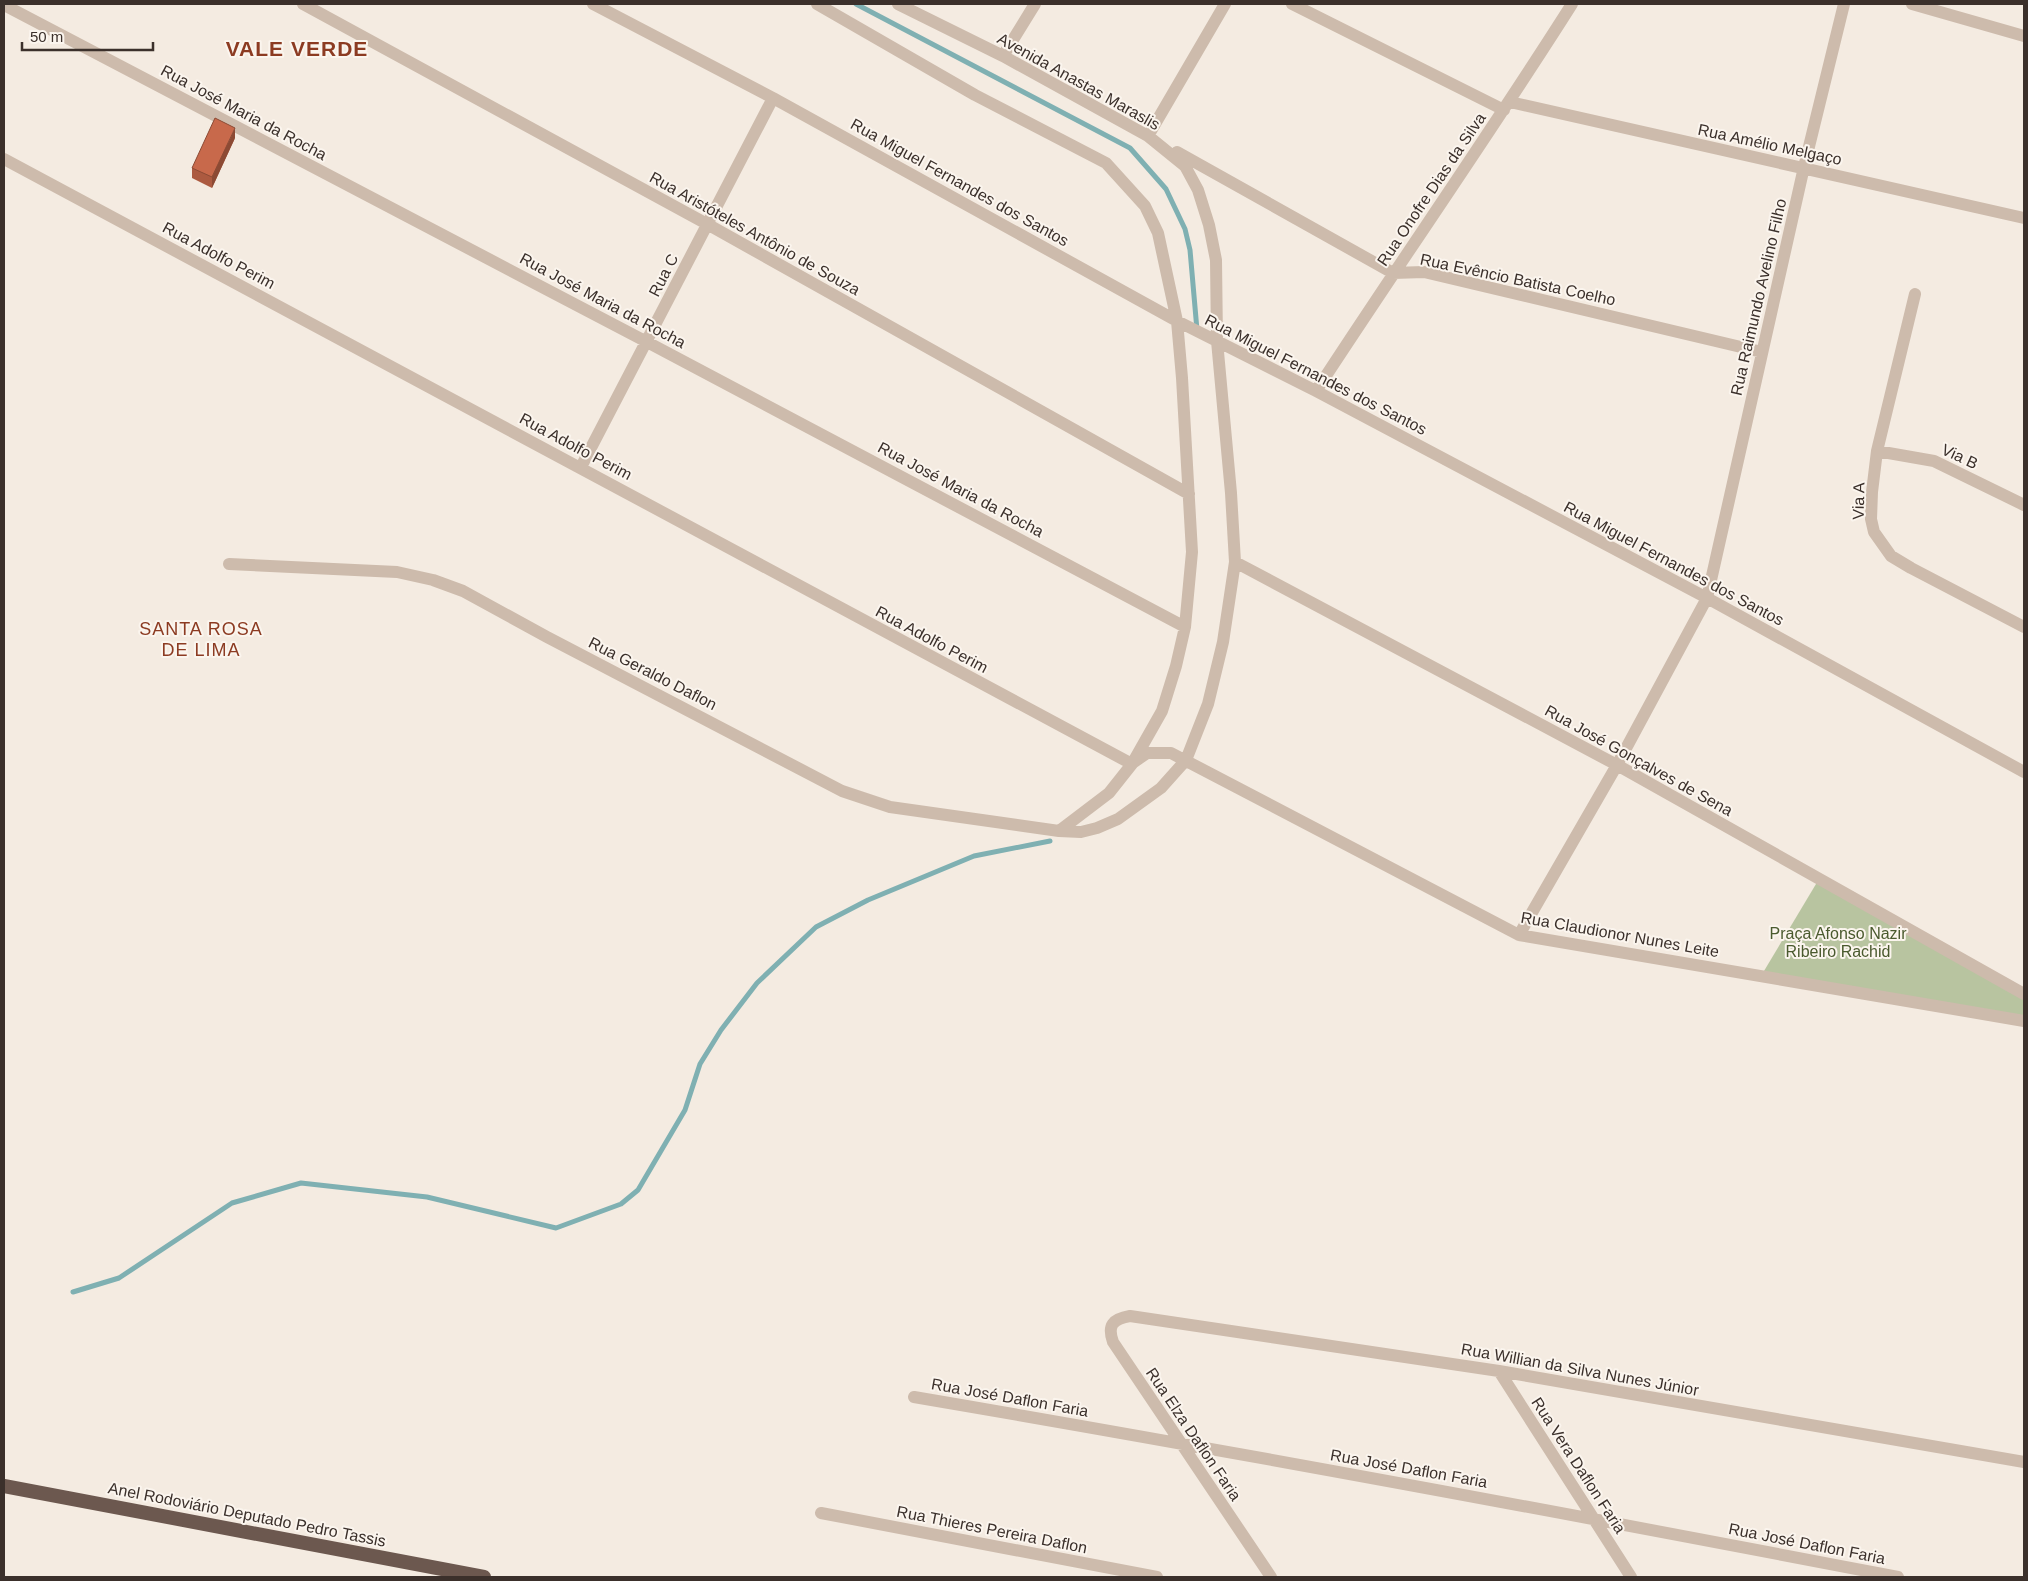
<svg xmlns="http://www.w3.org/2000/svg" width="2028" height="1581" font-family="Helvetica,sans-serif">
<style>
.green{fill:#b8c4a0}
.lines{fill:none;stroke-linecap:round;stroke-linejoin:round}
.stream{stroke:#7fb0b2;stroke-width:5}
.minor{stroke:#cdbbac;stroke-width:12}
.trunk{stroke:#6c584f;stroke-width:14}
.wall{fill:#ac5a40}
.shaded-wall{fill:#8c4a34}
.building{fill:#c8694b;stroke:#8c4a34}
.labels{text-anchor:middle;stroke-width:4;stroke-linejoin:round;paint-order:stroke}
.street-label{font-size:16px;fill:#3b302b;stroke:#fbf5ee}
.park-label{font-size:16px;fill:#4a5a2e;stroke:#fbf5ee}
.neighbourhood-label{font-size:18px;letter-spacing:1px;fill:#8c3b22;stroke:#fbf5ee}
.district-label{font-size:21px;font-weight:bold;letter-spacing:1px;fill:#8c3b22;stroke:#fbf5ee}
</style>
<rect width="100%" height="100%" fill="#f4ebe1"/>
<!-- green -->
<path class="green" d="M 1819,879 L 2024,994 L 2024,1021 L 1761,976 Z"/>
<g class="lines">
<!-- stream -->
<path class="stream" d="M 856,4 L 1130,148 L 1166,189 L 1185,229 L 1190,250 L 1197,330
M 73,1292 L 119,1278 L 232,1203 L 301,1183 L 427,1197 L 556,1228 L 621,1204 L 638,1190 L 685,1110 L 700,1064 L 721,1030 L 757,983 L 816,927 L 868,900 L 974,856 L 1050,841"/>
<!-- minor -->
<path class="minor" d="M 303,4 L 707,224 L 1189,494
M 593,4 L 773,98 L 1177,321 L 1316,391 L 1707,598 L 2024,772
M 817,4 L 975,95 L 1106,163 L 1145,206 L 1158,233 L 1177,321 L 1182,378 L 1192,552 L 1185,627 L 1176,666 L 1162,711 L 1132,764 L 1109,793 L 1059,831
M 1292,4 L 1504,110
M 1912,4 L 2024,36
M 4,5 L 647,342 L 1185,627
M 1003,56 L 1035,4
M 1510,102 L 2024,218
M 1148,136 L 1225,4
M 1177,152 L 1393,273 L 1424,272 L 1762,352
M 4,159 L 1132,764
M 1915,294 L 1877,451 L 1872,492 L 1871,519 L 1874,532 L 1891,556 L 1911,568 L 2024,627
M 1316,391 C 1400,262 1489,135 1572,4
M 1877,451 L 1934,461 L 2024,505
M 581,467 L 773,98
M 1235,562 L 1617,765 L 2024,994
M 229,564 L 397,572 L 433,580 L 463,591 L 547,637 L 842,791 L 890,807 L 1059,831 L 1081,832 L 1097,828 L 1118,819 L 1161,788 L 1186,760 L 1208,704 L 1223,642 L 1235,562 L 1231,493 L 1217,341 L 1216,260 L 1209,225 L 1198,190 L 1185,166 L 1148,136 L 1003,56 L 898,4
M 1134,762 L 1147,753 L 1171,753 L 1519,935 L 2024,1021
M 1519,935 L 1617,765 L 1707,598 L 1804,167 L 1844,4
M 1499,1371 L 1631,1577
M 914,1397 C 1243,1453 1570,1514 1898,1577
M 821,1513 L 1157,1577
M 1271,1577 L 1113,1342 C 1107,1325 1113,1319 1130,1316 L 1499,1371 L 2024,1462"/>
<!-- trunk -->
<path class="trunk" d="M 4,1486 L 484,1577"/>
</g>
<!-- wall -->
<path class="wall" d="M 235,138 L 212,188 L 192,178 L 192,168 Z"/>
<!-- shaded-wall -->
<path class="shaded-wall" d="M 235,128 L 235,138 L 212,188 L 212,177 Z"/>
<!-- building -->
<path class="building" d="M 215,118 L 235,128 L 212,177 L 192,168 Z"/>
<g class="labels">
<!-- street labels -->
<g class="street-label">
<text transform="translate(1079 81) rotate(29)" y="6">Avenida Anastas Maraslis</text>
<text transform="translate(244 112) rotate(28)" y="6">Rua José Maria da Rocha</text>
<text transform="translate(1770 144) rotate(12)" y="6">Rua Amélio Melgaço</text>
<text transform="translate(960 182) rotate(29)" y="6">Rua Miguel Fernandes dos Santos</text>
<text transform="translate(1431 189) rotate(-56)" y="6">Rua Onofre Dias da Silva</text>
<text transform="translate(755 233) rotate(29)" y="6">Rua Aristóteles Antônio de Souza</text>
<text transform="translate(219 255) rotate(28)" y="6">Rua Adolfo Perim</text>
<text transform="translate(663 275) rotate(-63)" y="6">Rua C</text>
<text transform="translate(1518 279) rotate(12)" y="6">Rua Evêncio Batista Coelho</text>
<text transform="translate(1758 297) rotate(-77)" y="6">Rua Raimundo Avelino Filho</text>
<text transform="translate(603 300) rotate(28)" y="6">Rua José Maria da Rocha</text>
<text transform="translate(1316 374) rotate(27)" y="6">Rua Miguel Fernandes dos Santos</text>
<text transform="translate(576 446) rotate(28)" y="6">Rua Adolfo Perim</text>
<text transform="translate(1960 456) rotate(25)" y="6">Via B</text>
<text transform="translate(961 489) rotate(28)" y="6">Rua José Maria da Rocha</text>
<text transform="translate(1858 501) rotate(-89)" y="6">Via A</text>
<text transform="translate(1674 563) rotate(28)" y="6">Rua Miguel Fernandes dos Santos</text>
<text transform="translate(932 639) rotate(28)" y="6">Rua Adolfo Perim</text>
<text transform="translate(653 673) rotate(27)" y="6">Rua Geraldo Daflon</text>
<text transform="translate(1639 760) rotate(29)" y="6">Rua José Gonçalves de Sena</text>
<text transform="translate(1620 934) rotate(10)" y="6">Rua Claudionor Nunes Leite</text>
<text transform="translate(1580 1369) rotate(10)" y="6">Rua Willian da Silva Nunes Júnior</text>
<text transform="translate(1010 1397) rotate(10)" y="6">Rua José Daflon Faria</text>
<text transform="translate(1194 1434) rotate(56)" y="6">Rua Elza Daflon Faria</text>
<text transform="translate(1579 1465) rotate(57)" y="6">Rua Vera Daflon Faria</text>
<text transform="translate(1409 1468) rotate(10)" y="6">Rua José Daflon Faria</text>
<text transform="translate(247 1514) rotate(11)" y="6">Anel Rodoviário Deputado Pedro Tassis</text>
<text transform="translate(992 1529) rotate(11)" y="6">Rua Thieres Pereira Daflon</text>
<text transform="translate(1807 1543) rotate(11)" y="6">Rua José Daflon Faria</text>
</g>
<!-- park labels -->
<g class="park-label">
<text x="1838" y="939">Praça Afonso Nazir<tspan x="1838" dy="18">Ribeiro Rachid</tspan></text>
</g>
<!-- neighbourhood labels -->
<g class="neighbourhood-label">
<text x="201" y="635">SANTA ROSA<tspan x="201" dy="21">DE LIMA</tspan></text>
</g>
<!-- district labels -->
<g class="district-label">
<text x="297" y="56">VALE VERDE</text>
</g>
</g>
<!-- border -->
<rect width="2028" height="1581" fill="none" stroke="#3b302b" stroke-width="10"/>
<!-- scale -->
<path d="M22 42v8h131v-8" fill="none" stroke="#3b302b" stroke-width="2.5"/>
<text x="30" y="42" font-size="15" fill="#3b302b" stroke="#fbf5ee" stroke-width="4" paint-order="stroke">50 m</text>
</svg>
